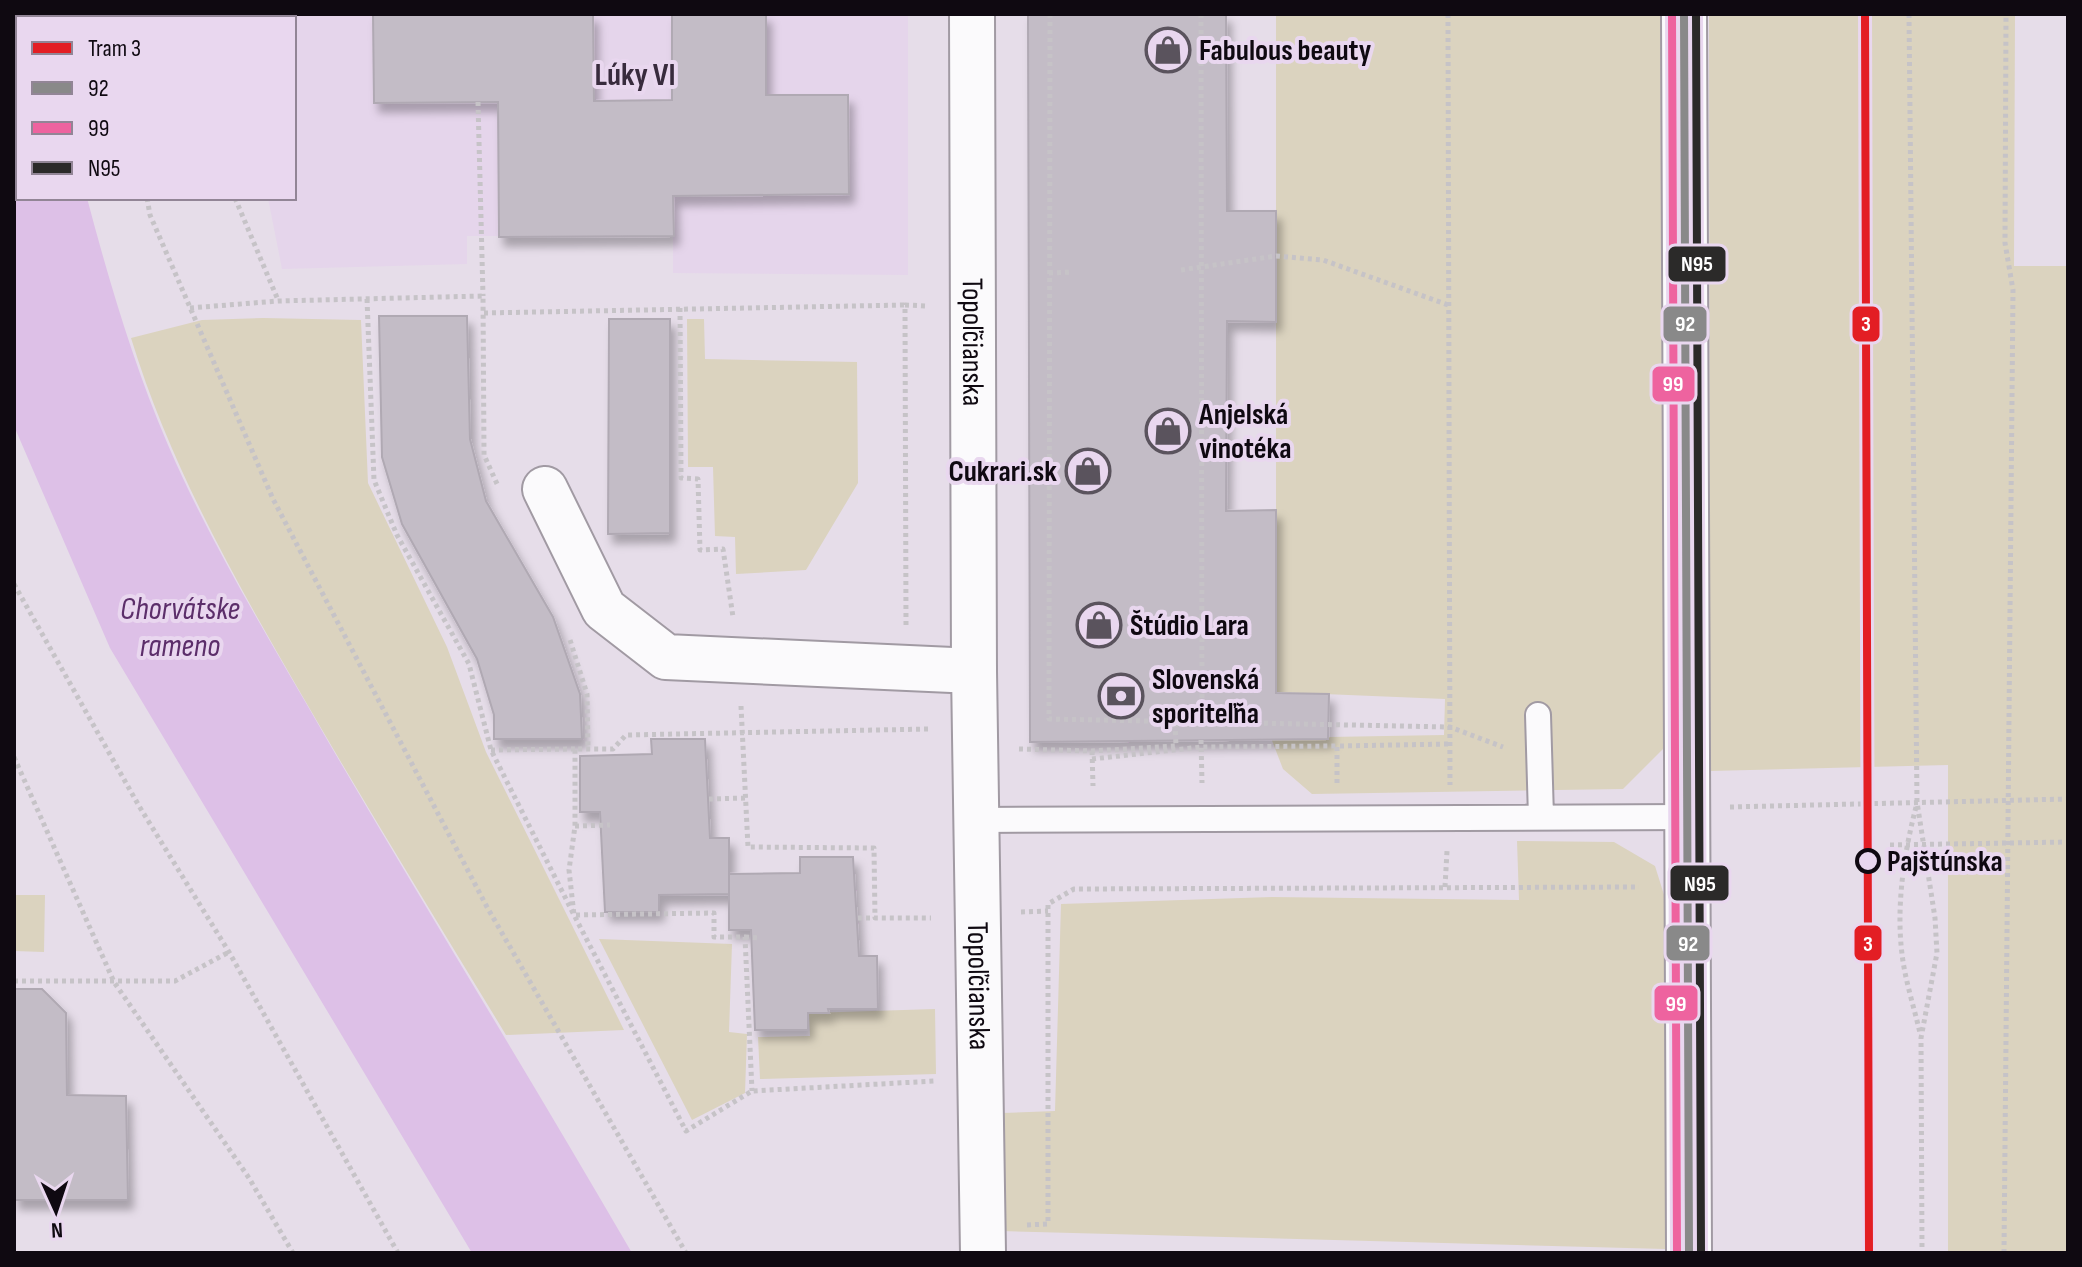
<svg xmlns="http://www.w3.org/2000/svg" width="2082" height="1267" font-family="'Sofia Sans Condensed',sans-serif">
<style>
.built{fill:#e5d5eb}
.green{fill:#dbd3bf}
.water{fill:#ddc0e7}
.building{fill:#c3bcc6;stroke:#b0a9b3;stroke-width:2;filter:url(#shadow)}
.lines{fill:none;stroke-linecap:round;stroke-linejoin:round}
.service-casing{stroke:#a19aa3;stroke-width:28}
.minor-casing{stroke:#a19aa3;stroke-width:48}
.tertiary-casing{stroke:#a19aa3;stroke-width:48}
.path{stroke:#c6c3c7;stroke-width:5;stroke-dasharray:4 4;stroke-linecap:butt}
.service{stroke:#fbfafc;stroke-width:24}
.minor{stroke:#fbfafc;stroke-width:44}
.tertiary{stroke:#fbfafc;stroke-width:44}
.bus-1-casing{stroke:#e9d7ef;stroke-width:14}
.bus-2-casing{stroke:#e9d7ef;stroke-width:14}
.bus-3-casing{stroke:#e9d7ef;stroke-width:14}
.bus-1{stroke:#898989;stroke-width:8}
.bus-2{stroke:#ee639f;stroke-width:8}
.bus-3{stroke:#2b2a29;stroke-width:8}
.tram-1-casing{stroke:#e9d7ef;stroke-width:14}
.tram-1{stroke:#e31e24;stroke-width:8}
.stop-dot{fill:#e9d7ef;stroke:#0f0911;stroke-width:4}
.labels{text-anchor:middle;stroke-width:8;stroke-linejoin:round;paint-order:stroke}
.poi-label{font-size:30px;font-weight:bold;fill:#0f0911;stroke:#e9d7ef;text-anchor:start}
.street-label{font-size:30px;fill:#0f0911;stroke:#e9d7ef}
.stop-label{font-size:30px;font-weight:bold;fill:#0f0911;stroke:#e9d7ef;text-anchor:start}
.neighbourhood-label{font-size:32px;font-weight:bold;fill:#382b3d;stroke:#e9d7ef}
.water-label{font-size:32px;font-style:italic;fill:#5c2e6a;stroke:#e9d7ef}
.line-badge{stroke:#e9d7ef;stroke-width:3}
.badge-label{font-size:22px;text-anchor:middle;font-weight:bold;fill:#fff}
</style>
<defs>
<filter id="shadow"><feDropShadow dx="5" dy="9" stdDeviation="4" flood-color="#0004"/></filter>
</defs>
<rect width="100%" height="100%" fill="#e6dde9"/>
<!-- built -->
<path class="built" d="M 240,14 L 908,14 L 908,275 L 673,273 L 673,236 L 467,236 L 467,264 L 282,269 L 268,198 L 294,198 L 294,18 L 240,18 Z"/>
<!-- green -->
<path class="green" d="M 1276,14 L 1664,14 L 1665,747 L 1623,789 L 1312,794 L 1283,769 L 1271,738 L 1444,735 L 1445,699 L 1276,692 L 1277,595 L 1227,595 L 1276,569 Z
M 1709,14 L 2015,14 L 2014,266 L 2068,266 L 2068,1253 L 1948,1253 L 1948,765 L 1710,771 Z
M 263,318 L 361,320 L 368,483 L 447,647 L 486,752 L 624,1030 L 506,1035 C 437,921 367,808 300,692 C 234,578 170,465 131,338 L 202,320 Z
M 687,319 L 704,319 L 705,359 L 857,362 L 858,483 L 806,570 L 736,574 L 735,537 L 715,536 L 713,467 L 688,467 Z
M 1517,841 L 1614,842 L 1655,866 L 1665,898 L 1665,1249 L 1000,1231 L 1002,1113 L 1055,1111 L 1061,904 L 1272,897 L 1519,900 Z
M 14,895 L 45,895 L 44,952 L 14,951 Z
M 599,939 L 732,944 L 729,1032 L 747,1034 L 745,1093 L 692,1120 Z
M 935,1009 L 936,1074 L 760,1079 L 758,1037 L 810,1036 L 809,1013 Z"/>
<!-- water -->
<path class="water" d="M 14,14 L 53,14 L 54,18 L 18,18 L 18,198 L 87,198 C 109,281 134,366 168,445 C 213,549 273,645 329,743 C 429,914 533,1082 632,1253 L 472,1253 L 110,648 L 14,426 Z"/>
<!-- building -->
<path class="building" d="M 373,14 L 593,14 L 594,101 L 672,100 L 672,14 L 766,14 L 766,95 L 848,95 L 849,194 L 673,196 L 674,236 L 499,237 L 498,102 L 374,103 Z
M 1028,14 L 1226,14 L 1227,211 L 1276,211 L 1276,322 L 1227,321 L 1226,511 L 1276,510 L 1276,693 L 1329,694 L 1328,739 L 1030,742 Z
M 379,316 L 467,316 L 470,439 L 486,501 L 553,617 L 580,694 L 582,739 L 494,739 L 494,715 L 477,659 L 402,524 L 382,457 Z
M 609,319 L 670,319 L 670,533 L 608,534 Z
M 651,739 L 705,739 L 710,838 L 729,838 L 729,894 L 659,895 L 659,912 L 605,912 L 600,812 L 580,812 L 580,756 L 652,754 Z
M 800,857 L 853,857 L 859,956 L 877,956 L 878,1009 L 828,1009 L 829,1013 L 808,1013 L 808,1030 L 755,1030 L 751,930 L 729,930 L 729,874 L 800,873 Z
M 14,989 L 42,989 L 66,1013 L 67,1095 L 126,1096 L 128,1200 L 14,1200 Z"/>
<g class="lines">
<!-- service casing -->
<g class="service-casing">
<path id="service" d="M 1538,715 L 1541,817
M 978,820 L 1687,817"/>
</g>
<!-- minor casing -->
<g class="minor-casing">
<g id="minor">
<path id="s1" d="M 972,14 L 974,671 L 983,1253"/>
<path d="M 545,489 L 604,609 L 666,657 L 974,671"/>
</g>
</g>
<!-- tertiary casing -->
<g class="tertiary-casing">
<path id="tertiary" d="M 1684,14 L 1689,1253"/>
</g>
<!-- path -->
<path class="path" d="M 164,14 L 166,18
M 1050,14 L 1049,719 L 1450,727 L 1503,747
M 1201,14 L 1202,720
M 1448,14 L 1450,785
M 1909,14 L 1917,802 L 1935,918 L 1937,953 L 1921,1038 L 1922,1253
M 115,18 L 115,14
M 478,102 L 483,296
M 147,198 L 150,215 L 273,499 L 487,907 L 686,1253
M 235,198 L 278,300
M 1181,270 L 1276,256 L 1323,260 L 1451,306
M 1049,273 L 1072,272
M 367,299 L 374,480 L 397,535 L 469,664 L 491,750 L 574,915 L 714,913 L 714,937 L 745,937 L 752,1091
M 190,308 L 278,301 L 483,296 L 484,455 L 498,486
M 680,308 L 681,478 L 698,479 L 700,550 L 723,549 L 733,617
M 484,313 L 905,305
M 14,584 L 139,806 L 229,952 L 398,1253
M 906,625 L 905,305 L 927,306
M 570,640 L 587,694 L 588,749
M 741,706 L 748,847 L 874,848 L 875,918 L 931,918
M 928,729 L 626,735 L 613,749 L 575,749 L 575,826 L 569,870 L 574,915 L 686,1131 L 752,1091 L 935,1081
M 1201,740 L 1202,783
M 1019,749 L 1092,751 L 1176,746 L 1175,720
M 491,750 L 575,749
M 1092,751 L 1093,786
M 14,757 L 114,982 L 249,1178 L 293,1253
M 1092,759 L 1201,747 L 1337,746
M 1337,783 L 1337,746 L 1450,744
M 709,799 L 746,798
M 1730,807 L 2068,799
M 1916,807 C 1904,853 1896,906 1902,954 C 1905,980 1914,1007 1920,1033
M 575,826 L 610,825
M 1890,845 L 2068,842
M 1445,887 L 1447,851
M 1021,912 L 1048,911
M 858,918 L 875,918
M 745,937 L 759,938
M 14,981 L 175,981 L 229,952
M 1027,1225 L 1048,1224 L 1048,904 L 1074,889 L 1639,887
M 2004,1253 L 2013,290 L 2005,243 L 2006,14"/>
<!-- service -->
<use href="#service" class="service"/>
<!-- minor -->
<use href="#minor" class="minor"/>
<!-- tertiary -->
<use href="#tertiary" class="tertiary"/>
<!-- bus-1 casing -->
<g class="bus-1-casing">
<path id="bus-1" d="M 1684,14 L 1689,1253"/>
</g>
<!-- bus-2 casing -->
<g class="bus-2-casing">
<path id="bus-2" d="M 1672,14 L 1677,1253"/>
</g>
<!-- bus-3 casing -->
<g class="bus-3-casing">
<path id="bus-3" d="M 1696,14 L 1701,1253"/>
</g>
<!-- bus-1 -->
<use href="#bus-1" class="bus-1"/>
<!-- bus-2 -->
<use href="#bus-2" class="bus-2"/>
<!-- bus-3 -->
<use href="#bus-3" class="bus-3"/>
<!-- tram-1 casing -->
<g class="tram-1-casing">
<path id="tram-1" d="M 1865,14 L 1869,1253"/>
</g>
<!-- tram-1 -->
<use href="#tram-1" class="tram-1"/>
</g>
<!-- icons -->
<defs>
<g id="shop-ring" transform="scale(2.3)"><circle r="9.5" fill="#e9d7ef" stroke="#5a535d" stroke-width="1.5"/><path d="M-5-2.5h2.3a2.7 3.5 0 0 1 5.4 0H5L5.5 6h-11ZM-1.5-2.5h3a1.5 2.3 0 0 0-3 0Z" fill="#5a535d"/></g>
<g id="bank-ring" transform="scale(2.3)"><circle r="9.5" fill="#e9d7ef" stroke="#5a535d" stroke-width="1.5"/><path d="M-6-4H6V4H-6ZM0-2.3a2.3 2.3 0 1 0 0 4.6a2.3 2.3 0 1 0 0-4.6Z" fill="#5a535d"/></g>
</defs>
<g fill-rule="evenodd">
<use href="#shop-ring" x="1168" y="50"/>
<use href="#shop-ring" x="1168" y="431"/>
<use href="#shop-ring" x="1088" y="471"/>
<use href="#shop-ring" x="1099" y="625"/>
<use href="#bank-ring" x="1121" y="696"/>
</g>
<!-- markers -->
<circle class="stop-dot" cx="1868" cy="861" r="11"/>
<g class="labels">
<!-- poi labels -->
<g class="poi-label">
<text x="1199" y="60">Fabulous beauty</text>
<text x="1199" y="424">Anjelská<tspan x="1199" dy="34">vinotéka</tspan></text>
<text x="1057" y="481" text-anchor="end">Cukrari.sk</text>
<text x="1130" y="635">Štúdio Lara</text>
<text x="1152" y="689">Slovenská<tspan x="1152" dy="34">sporiteľňa</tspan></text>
</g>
<!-- street labels -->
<g class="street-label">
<text dy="10" stroke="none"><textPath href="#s1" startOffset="328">Topoľčianska</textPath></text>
<text dy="10" stroke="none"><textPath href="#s1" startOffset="972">Topoľčianska</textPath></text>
</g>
<!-- stop labels -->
<g class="stop-label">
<text x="1887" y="871">Pajštúnska</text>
</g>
<!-- neighbourhood labels -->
<g class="neighbourhood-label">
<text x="635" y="85">Lúky VI</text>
</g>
<!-- water labels -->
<g class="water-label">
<text x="180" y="619">Chorvátske<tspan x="180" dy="37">rameno</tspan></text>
</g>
</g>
<g class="line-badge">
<rect x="1667" y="245" width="60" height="38" rx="8" fill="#2b2a29"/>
<rect x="1662" y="305" width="46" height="38" rx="8" fill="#898989"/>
<rect x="1851" y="305" width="30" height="38" rx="8" fill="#e31e24"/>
<rect x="1651" y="365" width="45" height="38" rx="8" fill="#ee639f"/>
<rect x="1669" y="864" width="61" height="38" rx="8" fill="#2b2a29"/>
<rect x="1665" y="924" width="46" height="38" rx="8" fill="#898989"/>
<rect x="1853" y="924" width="30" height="38" rx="8" fill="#e31e24"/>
<rect x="1653" y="984" width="46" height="38" rx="8" fill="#ee639f"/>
</g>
<g class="badge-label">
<text x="1697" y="271">N95</text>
<text x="1685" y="331">92</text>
<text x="1866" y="331">3</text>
<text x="1673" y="391">99</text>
<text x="1700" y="891">N95</text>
<text x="1688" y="951">92</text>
<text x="1868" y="951">3</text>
<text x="1676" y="1011">99</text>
</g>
<!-- border -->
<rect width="2082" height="1267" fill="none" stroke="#0f0911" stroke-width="32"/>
<!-- legend -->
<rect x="16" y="16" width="280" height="184" fill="#e9d7ef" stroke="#928596" stroke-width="2"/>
<rect x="32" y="42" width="40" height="12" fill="#e31e24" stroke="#928596" stroke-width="2"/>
<text x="88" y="56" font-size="24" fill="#0f0911">Tram 3</text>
<rect x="32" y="82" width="40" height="12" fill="#898989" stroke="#928596" stroke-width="2"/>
<text x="88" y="96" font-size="24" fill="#0f0911">92</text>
<rect x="32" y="122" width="40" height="12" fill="#ee639f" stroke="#928596" stroke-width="2"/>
<text x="88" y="136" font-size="24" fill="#0f0911">99</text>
<rect x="32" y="162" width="40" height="12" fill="#2b2a29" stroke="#928596" stroke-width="2"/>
<text x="88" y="176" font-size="24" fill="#0f0911">N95</text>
<!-- north arrow -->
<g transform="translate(56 1211) rotate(177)" stroke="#e9d7ef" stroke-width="6" paint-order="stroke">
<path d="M0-6L14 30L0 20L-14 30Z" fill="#0f0911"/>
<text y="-12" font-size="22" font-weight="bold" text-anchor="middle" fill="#0f0911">N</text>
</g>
</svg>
